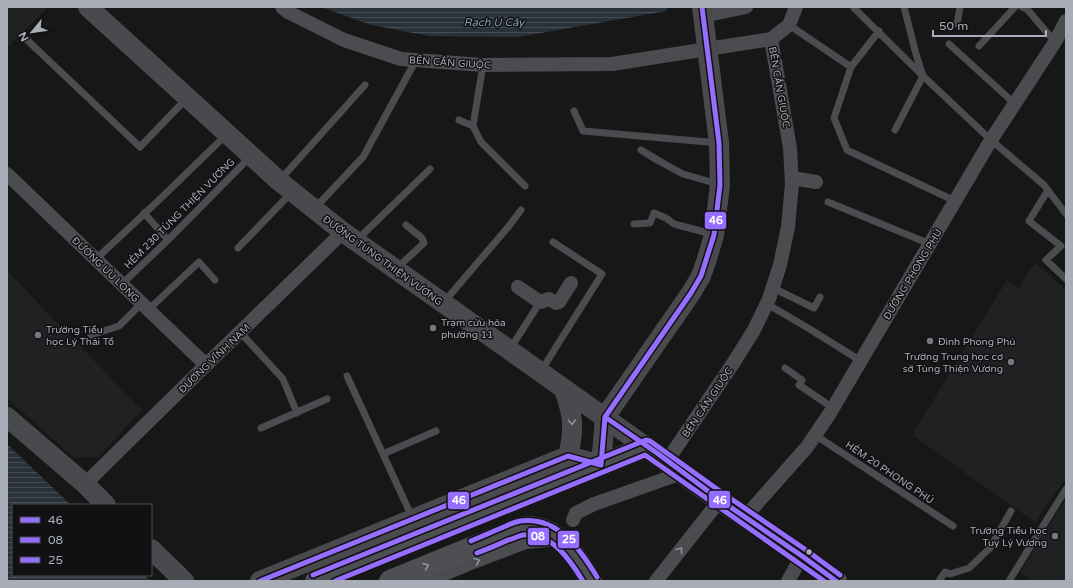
<svg xmlns="http://www.w3.org/2000/svg" width="1073" height="588" font-family="'Varela Round',sans-serif">
<style>
.built{fill:#212123}
.water{fill:url(#water-rules)}
.lines{fill:none;stroke-linecap:round;stroke-linejoin:round}
.lane{stroke:#4b4c50;stroke-width:7}
.street{stroke:#4b4c50;stroke-width:14}
.secondary{stroke:#4a4a4e;stroke-width:20}
.primary{stroke:#4d4f52;stroke-width:22}
.bus-1-casing{stroke:#111113;stroke-width:8}
.bus-2-casing{stroke:#111113;stroke-width:8}
.bus-3-casing{stroke:#111113;stroke-width:8}
.bus-1{stroke:#966eff;stroke-width:5}
.bus-2{stroke:#966eff;stroke-width:5}
.bus-3{stroke:#966eff;stroke-width:5}
.oneway{stroke:#8c8f98}
.oneway2{stroke:#8c9099}
.oneway3{stroke:#91969e}
.poi-dot{fill:#757880;stroke:#111113;stroke-width:1.5}
.bus-dot{fill:#a8adb8;stroke:#111113;stroke-width:1.5}
.labels{text-anchor:middle;stroke-width:3;stroke-linejoin:round;paint-order:stroke}
.street-label{font-size:10px;fill:#a8adb8;stroke:#111113}
.poi-label{font-size:10px;fill:#a8adb8;stroke:#111113;text-anchor:start}
.water-label{font-size:11px;font-style:italic;fill:#7f9bb3;stroke:#111113}
.line-badge{stroke:#111113;stroke-width:1.5}
.badge-label{font-size:11px;text-anchor:middle;font-weight:bold;fill:#fff}
</style>
<defs>
<pattern id="water-rules" width="6" height="5" patternUnits="userSpaceOnUse"><rect width="6" height="5" fill="#2a3239"/><path d="M0 2.5h6" fill="none" stroke="#464d54"/></pattern>
</defs>
<rect width="100%" height="100%" fill="#171717"/>
<!-- built -->
<path class="built" d="M 7,7 L 48,7 L 7,48 Z
M 1035,263 L 1066,290 L 1066,479 L 1045,507 L 1036,523 L 912,435 L 1007,280 L 1018,288 Z
M 7,271 L 142,410 L 98,457 L 74,458 L 7,398 Z
M 1066,499 L 1066,581 L 1032,581 L 1020,572 Z"/>
<!-- water -->
<path class="water" d="M 321,7 L 667,7 L 667,11 L 518,37 L 429,36 L 371,25 Z
M 7,444 L 71,505 L 13,505 L 13,575 L 144,575 L 150,581 L 7,581 Z"/>
<g class="lines">
<!-- lane -->
<path class="lane" d="M 904,7 L 916,54 L 923,76 L 991,140 L 1044,185 L 1066,214
M 1022,7 L 1027,9 L 1055,42
M 854,8 L 923,76 L 895,130
M 957,24 L 960,7
M 789,25 L 851,67
M 879,31 L 851,67 L 834,118 L 847,150 L 955,201
M 26,39 L 140,147 L 186,99
M 949,44 L 1015,104
M 979,46 L 1015,7
M 483,65 L 473,126 L 481,142 L 525,186
M 574,111 L 583,131 L 719,143
M 459,120 L 473,126
M 668,166 L 641,150 L 657,160 L 683,174 L 718,184
M 279,181 L 365,85
M 1048,190 L 1029,221 L 1061,246 L 1046,260 L 1066,279
M 828,202 L 930,244
M 315,208 L 363,157 L 416,60
M 144,213 L 168,240
M 634,224 L 650,223 L 654,213 L 666,218 L 674,224 L 712,234
M 357,240 L 430,169
M 238,248 L 292,192
M 96,259 L 159,200 L 226,135
M 397,268 L 424,243 L 422,238 L 406,225
M 122,284 L 168,240 L 251,156
M 773,288 L 814,308 L 820,297
M 444,302 L 509,226 L 521,210
M 767,304 L 808,328 L 861,361
M 148,310 L 199,262 L 215,280
M 240,332 L 283,379 L 297,413
M 91,335 L 119,326 L 142,303
M 510,349 L 540,302
M 785,368 L 802,380 L 799,385 L 833,408
M 541,371 L 602,274 L 553,242
M 347,376 L 412,517
M 261,428 L 327,399
M 815,435 L 953,526
M 383,454 L 436,431
M 939,581 L 945,572 L 950,574 L 969,568 L 990,548 L 1011,511
M 1009,581 L 1066,489"/>
<!-- street -->
<path class="street" d="M 282,7 L 288,12 L 344,40 L 401,59 L 483,65 L 612,64 L 771,39 L 789,25 L 796,7
M 703,16 L 746,7
M 7,174 L 206,365
M 792,178 L 816,182
M 518,287 L 540,302 L 549,299 L 556,303 L 559,302 L 571,283
M 667,461 L 734,362 L 754,330 L 769,299 L 780,265 L 788,227 L 792,184 L 790,148 L 771,39
M 85,484 L 206,365 L 343,232
M 745,517 L 807,447 L 830,413 L 991,140 L 1055,42 L 1066,21
M 573,520 L 576,513 L 594,504 L 682,473
M 428,581 L 468,564 L 526,542 L 558,539
M 656,581 L 720,500
M 788,581 L 802,556"/>
<!-- secondary -->
<path class="secondary" d="M 88,7 L 279,181 L 343,232 L 646,447
M 564,389 C 573,415 575,428 568,456
M 7,417 L 85,484 L 106,505
M 151,549 L 184,581
M 260,581 L 568,456 L 601,465 L 605,417 L 691,293 L 701,276 L 707,259 L 714,235 L 720,185 L 719,143 L 702,7"/>
<!-- primary -->
<path class="primary" d="M 316,581 L 646,447 L 720,500 L 802,556 L 836,581
M 390,581 L 520,528 C 555,522 576,555 591,581"/>
<!-- bus-1 casing -->
<g class="bus-1-casing">
<path id="bus-1" d="M 605,417 L 657,453 L 720,500 L 802,556 L 836,581
M 260,581 L 568,456 L 601,465 L 605,417 L 691,293 L 701,276 L 714,235 L 720,185 L 719,143 L 702,7"/>
</g>
<!-- bus-2 casing -->
<g class="bus-2-casing">
<path id="bus-2" d="M 477,553 C 487,549 498,545 508,540 C 513,539 518,536 523,535 C 551,531 570,560 583,581
M 335,581 L 645,455 L 824,581"/>
</g>
<!-- bus-3 casing -->
<g class="bus-3-casing">
<path id="bus-3" d="M 471,541 C 483,536 494,531 506,526 C 510,524 515,522 520,521 C 558,516 580,549 597,577
M 313,575 L 646,440 L 650,441 L 724,494 L 806,550 L 840,575"/>
</g>
<!-- bus-1 -->
<use href="#bus-1" class="bus-1"/>
<!-- bus-2 -->
<use href="#bus-2" class="bus-2"/>
<!-- bus-3 -->
<use href="#bus-3" class="bus-3"/>
</g>
<!-- one-way arrows -->
<defs><path id="oneway-chevron" d="M-2-3.5L2.5 0L-2 3.5" fill="none" stroke-width="1.6" stroke-linecap="round" stroke-linejoin="round"/></defs>
<use class="oneway" href="#oneway-chevron" transform="translate(572 422) rotate(87)"/>
<g class="oneway2">
<use href="#oneway-chevron" transform="translate(680 550) rotate(-52)"/>
<use href="#oneway-chevron" transform="translate(477 561) rotate(-21)"/>
</g>
<use class="oneway3" href="#oneway-chevron" transform="translate(426 566) rotate(-22)"/>
<!-- markers -->
<g class="poi-dot">
<circle cx="433" cy="328" r="4"/>
<circle cx="38" cy="335" r="4"/>
<circle cx="930" cy="341" r="4"/>
<circle cx="1011" cy="362" r="4"/>
<circle cx="1055" cy="536" r="4"/>
</g>
<circle class="bus-dot" cx="809" cy="552" r="3.5"/>
<g class="labels">
<!-- street labels -->
<g class="street-label">
<text transform="translate(450 62) rotate(4)" y="4">BẾN CẦN GIUỘC</text>
<text transform="translate(780 87) rotate(80)" y="4">BẾN CẦN GIUỘC</text>
<text transform="translate(179 213) rotate(-45)" y="4">HẺM 230 TÙNG THIỆN VƯƠNG</text>
<text transform="translate(383 260) rotate(36)" y="4">ĐƯỜNG TÙNG THIỆN VƯƠNG</text>
<text transform="translate(106 269) rotate(44)" y="4">ĐƯỜNG ƯU LONG</text>
<text transform="translate(912 274) rotate(-59)" y="4">ĐƯỜNG PHONG PHÚ</text>
<text transform="translate(214 358) rotate(-44)" y="4">ĐƯỜNG VĨNH NAM</text>
<text transform="translate(707 402) rotate(-56)" y="4">BẾN CẦN GIUỘC</text>
<text transform="translate(890 472) rotate(34)" y="4">HẺM 20 PHONG PHÚ</text>
</g>
<!-- poi labels -->
<g class="poi-label">
<text x="441" y="326">Trạm cứu hỏa<tspan x="441" dy="12">phường 11</tspan></text>
<text x="46" y="333">Trường Tiểu<tspan x="46" dy="12">học Lý Thái Tổ</tspan></text>
<text x="938" y="345">Đình Phong Phú</text>
<text x="1003" y="360" text-anchor="end">Trường Trung học cơ<tspan x="1003" dy="12">sở Tùng Thiện Vương</tspan></text>
<text x="1047" y="534" text-anchor="end">Trường Tiểu học<tspan x="1047" dy="12">Tuy Lý Vương</tspan></text>
</g>
<!-- water labels -->
<g class="water-label">
<text x="494" y="26">Rạch Ụ Cây</text>
</g>
</g>
<g class="line-badge">
<rect x="704" y="211" width="23" height="19" rx="4" fill="#966eff"/>
<rect x="708" y="490" width="23" height="19" rx="4" fill="#966eff"/>
<rect x="447" y="491" width="23" height="19" rx="4" fill="#966eff"/>
<rect x="527" y="527" width="23" height="19" rx="4" fill="#966eff"/>
<rect x="557" y="530" width="23" height="19" rx="4" fill="#966eff"/>
</g>
<g class="badge-label">
<text x="716" y="224">46</text>
<text x="720" y="504">46</text>
<text x="459" y="504">46</text>
<text x="538" y="540">08</text>
<text x="569" y="543">25</text>
</g>
<!-- border -->
<rect width="1073" height="588" fill="none" stroke="#a8adb8" stroke-width="16"/>
<!-- legend -->
<rect x="12" y="504" width="140" height="72" fill="#111113" stroke="#4d4f55"/>
<rect x="20" y="517" width="20" height="6" fill="#966eff" stroke="#4d4f55"/>
<text x="48" y="524" font-size="12" fill="#a8adb8">46</text>
<rect x="20" y="537" width="20" height="6" fill="#966eff" stroke="#4d4f55"/>
<text x="48" y="544" font-size="12" fill="#a8adb8">08</text>
<rect x="20" y="557" width="20" height="6" fill="#966eff" stroke="#4d4f55"/>
<text x="48" y="564" font-size="12" fill="#a8adb8">25</text>
<!-- north arrow -->
<g transform="translate(32 32) rotate(241)" stroke="#111113" stroke-width="3" paint-order="stroke">
<path d="M0-3L7 15L0 10L-7 15Z" fill="#a8adb8"/>
<text y="-6" font-size="11" font-weight="bold" text-anchor="middle" fill="#a8adb8">N</text>
</g>
<!-- scale -->
<path d="M933 30v6h113v-6" fill="none" stroke="#a8adb8" stroke-width="2"/>
<text x="939" y="30" font-size="12" fill="#a8adb8" stroke="#111113" stroke-width="3" paint-order="stroke">50 m</text>
</svg>
